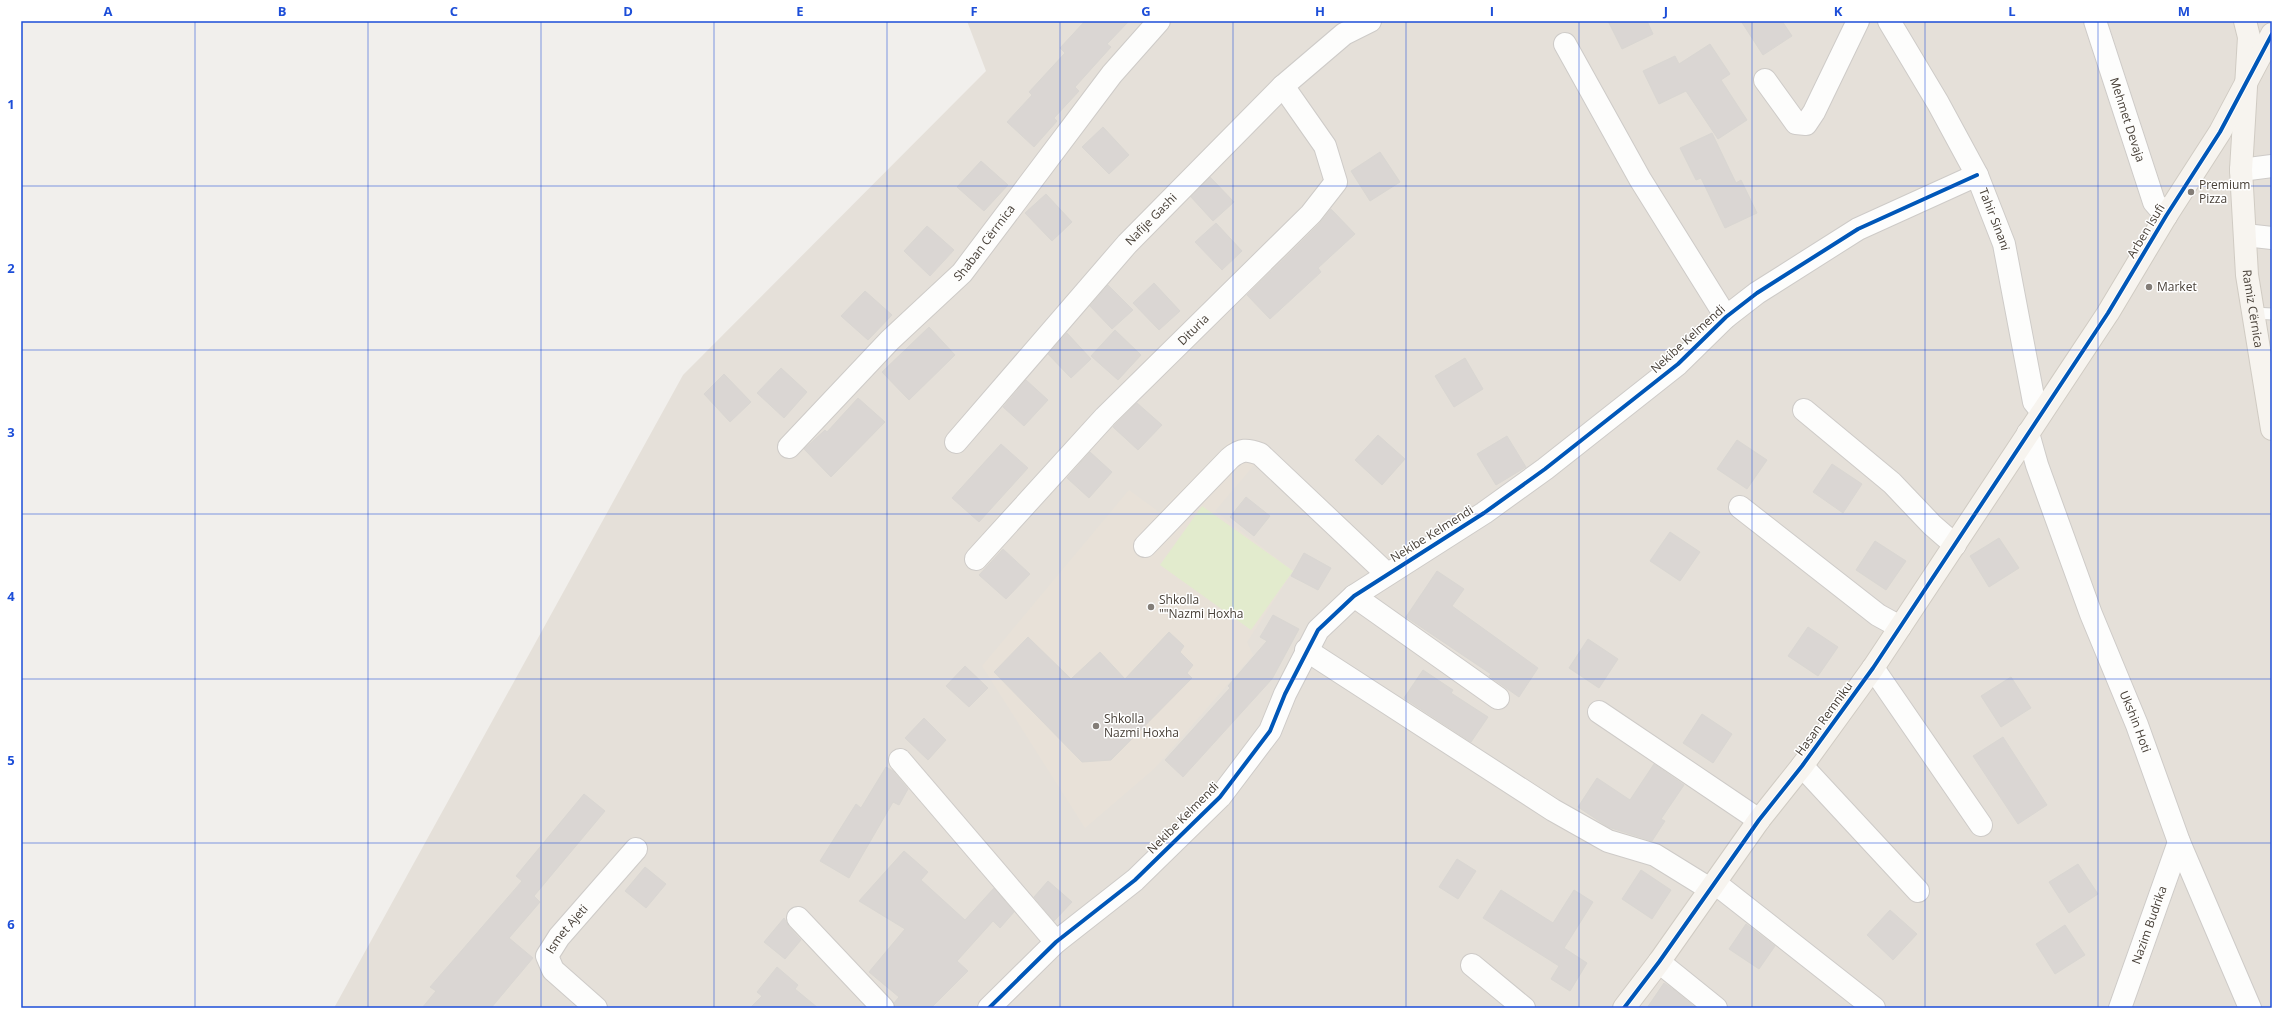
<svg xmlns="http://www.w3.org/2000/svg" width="2293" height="1029" font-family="'Open Sans',sans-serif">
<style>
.residential{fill:#e5e0d9}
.education{fill:#e8e1d8}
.green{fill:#e2ebcd}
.building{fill:#dad6d3;stroke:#d9d6d2}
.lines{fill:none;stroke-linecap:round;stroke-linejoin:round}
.lane-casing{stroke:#cecbc8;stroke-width:13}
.street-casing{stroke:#cecbc8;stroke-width:24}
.secondary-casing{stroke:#d0cbc3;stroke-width:24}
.lane{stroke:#fdfdfc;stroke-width:11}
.street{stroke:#fdfdfc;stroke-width:22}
.secondary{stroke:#f7f4ef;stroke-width:22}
.cycleway-casing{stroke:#fff;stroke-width:6}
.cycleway{stroke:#0057b8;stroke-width:4}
.grid{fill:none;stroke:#1d4ed8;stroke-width:1;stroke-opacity:0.55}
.poi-dot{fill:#837d77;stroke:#fff;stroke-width:1.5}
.labels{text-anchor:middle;stroke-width:3;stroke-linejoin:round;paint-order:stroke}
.street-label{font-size:12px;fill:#484038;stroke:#fff}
.poi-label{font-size:12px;fill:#484038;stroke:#fff;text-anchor:start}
.neatline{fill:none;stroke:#1d4ed8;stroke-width:1.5}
.grid-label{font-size:13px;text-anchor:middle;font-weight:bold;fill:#1d4ed8}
</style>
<rect width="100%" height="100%" fill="#f1efec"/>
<!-- residential -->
<path class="residential" d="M 967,21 L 2272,21 L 2272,1008 L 334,1008 L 683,375 L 986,71 Z"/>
<!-- education -->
<path class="education" d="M 1230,441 L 1255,464 L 1215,511 L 1293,571 L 1247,642 L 1253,655 L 1155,768 L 1085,828 L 982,666 L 1129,490 L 1159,512 Z"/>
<!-- green -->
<path class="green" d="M 1202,506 L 1293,571 L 1251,630 L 1160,565 Z"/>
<!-- building -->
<path class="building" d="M 1085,21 L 1129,21 L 1107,44 L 1111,47 L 1075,87 L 1079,91 L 1054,118 L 1057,121 L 1034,147 L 1007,122 L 1032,95 L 1029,92 L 1065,53 L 1060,48 Z
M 1608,21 L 1647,21 L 1653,34 L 1622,49 Z
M 1741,21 L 1782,21 L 1792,36 L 1763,55 Z
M 1710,44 L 1730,74 L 1721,80 L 1747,120 L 1718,139 L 1686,91 L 1659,104 L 1643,71 L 1675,56 L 1679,64 Z
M 1103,127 L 1129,155 L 1109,174 L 1082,147 Z
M 1712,133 L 1736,183 L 1741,180 L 1757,213 L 1725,228 L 1701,178 L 1696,180 L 1680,148 Z
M 1380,152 L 1400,182 L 1370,201 L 1351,171 Z
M 981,161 L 1008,185 L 984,211 L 957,187 Z
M 1210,177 L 1234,202 L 1213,221 L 1191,197 Z
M 1046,194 L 1072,222 L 1052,241 L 1025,213 Z
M 1331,209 L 1355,234 L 1318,268 L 1321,272 L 1270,319 L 1247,295 L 1320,223 Z
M 1216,223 L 1242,251 L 1222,270 L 1195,242 Z
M 927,226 L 954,250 L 930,276 L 904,251 Z
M 1154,283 L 1180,311 L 1159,330 L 1133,303 Z
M 1108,285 L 1133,310 L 1112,329 L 1090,306 Z
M 865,291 L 892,315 L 868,340 L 841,316 Z
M 929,327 L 955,355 L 909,400 L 882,372 Z
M 1115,330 L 1141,355 L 1118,380 L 1091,356 Z
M 1067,333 L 1091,359 L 1071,378 L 1048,354 Z
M 1465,358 L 1483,389 L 1454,407 L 1435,376 Z
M 781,368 L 807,392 L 784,418 L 757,393 Z
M 724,374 L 751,402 L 730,422 L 704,394 Z
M 1026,380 L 1048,400 L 1024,426 L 1003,407 Z
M 858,398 L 885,422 L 831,477 L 804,449 L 825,430 L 827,432 Z
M 1137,403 L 1162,425 L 1138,450 L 1113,427 Z
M 1378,435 L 1405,459 L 1382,485 L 1355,460 Z
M 1507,436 L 1526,467 L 1496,485 L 1477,454 Z
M 1737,440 L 1767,460 L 1747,489 L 1717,469 Z
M 1001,444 L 1028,468 L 979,522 L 952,498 Z
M 1090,452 L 1112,472 L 1089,498 L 1067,478 Z
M 1832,464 L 1862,484 L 1843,513 L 1813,492 Z
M 1246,497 L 1270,516 L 1254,536 L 1230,517 Z
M 1670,532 L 1700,552 L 1680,581 L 1650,561 Z
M 1999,538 L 2019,568 L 1989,587 L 1970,556 Z
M 1875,541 L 1906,561 L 1886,590 L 1856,570 Z
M 1003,549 L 1030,574 L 1006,599 L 979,575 Z
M 1304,553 L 1331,568 L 1318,590 L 1291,576 Z
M 1437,571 L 1464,589 L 1452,606 L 1538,668 L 1519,697 L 1489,676 L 1491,674 L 1406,617 Z
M 1273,615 L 1299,629 L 1272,679 L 1183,777 L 1165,760 L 1230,688 L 1228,686 L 1267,641 L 1260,637 Z
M 1808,627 L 1838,647 L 1818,676 L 1788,656 Z
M 1169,632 L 1184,646 L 1180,652 L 1193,665 L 1187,673 L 1192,678 L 1111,760 L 1082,762 L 994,672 L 1028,637 L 1071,679 L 1100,652 L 1125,679 Z
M 1588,639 L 1618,659 L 1599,688 L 1569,668 Z
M 965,666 L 988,688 L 969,707 L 946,686 Z
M 1423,670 L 1453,690 L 1451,693 L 1488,717 L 1471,742 L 1404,698 Z
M 2011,677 L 2031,708 L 2001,727 L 1981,696 Z
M 1702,714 L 1732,734 L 1713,763 L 1683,743 Z
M 924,718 L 946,740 L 928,760 L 905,738 Z
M 2003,737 L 2047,805 L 2018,824 L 1973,756 Z
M 1654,764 L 1684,785 L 1661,819 L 1665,821 L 1652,841 L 1608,827 L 1578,807 L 1597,778 L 1630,800 Z
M 886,767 L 893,771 L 908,789 L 899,805 L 893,802 L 849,878 L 820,861 L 856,804 L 861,808 Z
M 584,794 L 605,811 L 534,896 L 540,902 L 509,938 L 533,958 L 491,1008 L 422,1008 L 436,991 L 430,987 L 522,881 L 516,876 Z
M 904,851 L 928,872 L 921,880 L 965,920 L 994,888 L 1014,912 L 1000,928 L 993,921 L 957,961 L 968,971 L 931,1008 L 895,1008 L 894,1003 L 899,997 L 869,972 L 905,929 L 859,901 Z
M 1457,859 L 1476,871 L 1458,899 L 1439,887 Z
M 2078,864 L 2098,894 L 2069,913 L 2049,882 Z
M 645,867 L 666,884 L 646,908 L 625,891 Z
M 1641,870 L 1671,890 L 1652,919 L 1622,899 Z
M 1048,881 L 1072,902 L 1054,921 L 1034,897 Z
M 1501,890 L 1553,923 L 1574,890 L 1593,902 L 1564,948 L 1587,963 L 1570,991 L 1551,979 L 1559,966 L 1483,918 Z
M 1890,910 L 1917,934 L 1893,960 L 1867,935 Z
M 784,918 L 789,927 L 801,940 L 785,959 L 764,942 Z
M 1746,924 L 1775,946 L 1759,969 L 1729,949 Z
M 2065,925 L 2085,955 L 2055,974 L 2036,944 Z
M 777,967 L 798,985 L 795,989 L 818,1008 L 750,1008 L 762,996 L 757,992 Z
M 1664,983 L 1674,990 L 1696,1008 L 1647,1008 Z"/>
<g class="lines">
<!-- lane casing -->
<g class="lane-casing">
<path id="lane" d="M 2253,313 L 2272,314"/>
</g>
<!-- street casing -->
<g class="street-casing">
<g id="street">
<path id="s1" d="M 1889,21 L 1938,103 L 1977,175 L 2004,244 L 2034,402 L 2042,412"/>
<path id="s2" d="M 2095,21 L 2154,202 L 2166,216"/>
<path d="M 1565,44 L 1640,179 L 1726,317"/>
<path d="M 1765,80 L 1796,123 L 1806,124 L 1814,112 L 1858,21"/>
<path d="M 2241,170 L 2272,166"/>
<path d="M 2245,235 L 2272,238"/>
<path d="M 1804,410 L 1892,483 L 1932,525 L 1955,545"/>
<path id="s3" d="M 2028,433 L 2037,465 L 2091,614 L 2137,725 L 2179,842 L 2250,1008"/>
<path id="s4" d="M 956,442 L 1127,244 L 1283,86 L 1344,34 L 1370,21"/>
<path id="s5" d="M 789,447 L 890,340 L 962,273 L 1112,74 L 1159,21"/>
<path d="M 1740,507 L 1878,615 L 1900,627"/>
<path d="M 1145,546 L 1230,458 C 1241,449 1247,449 1260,454 L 1387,574"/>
<path id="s6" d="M 976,559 L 1105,417 L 1311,214 L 1336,182 L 1325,146 L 1283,86"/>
<path d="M 1354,596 L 1498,698"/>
<path d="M 1306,650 L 1553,810 L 1608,841 L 1655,855 L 1710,889"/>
<path d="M 1873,668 L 1981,825"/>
<path d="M 1599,712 L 1759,820"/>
<path d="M 900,760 L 1056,942"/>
<path d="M 1802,766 L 1918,891"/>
<path d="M 1715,883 L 1874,1008"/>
<path d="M 798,918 L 883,1008"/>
<path d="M 1659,962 L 1716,1008"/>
<path d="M 1472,965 L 1524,1008"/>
<path id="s7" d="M 596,1008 L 553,970 L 547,956 L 559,937 L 636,849"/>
<path d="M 989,1008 L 1056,942 L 1135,880 L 1220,797 L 1270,731 L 1285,694 L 1318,630 L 1354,596 L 1484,513 L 1545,469 L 1678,364 L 1726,317 L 1757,293 L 1858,229 L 1977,175"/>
<path id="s8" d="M 2120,1008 L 2179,842"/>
</g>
</g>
<!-- secondary casing -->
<g class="secondary-casing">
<g id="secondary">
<path id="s9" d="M 2245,21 L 2249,37 L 2241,170 L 2247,275 L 2272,429"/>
<path d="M 1624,1008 L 1659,962 L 1759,820 L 1802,766 L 1873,668 L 2108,313 L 2166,216 L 2220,132 L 2272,34"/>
</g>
</g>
<!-- lane -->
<use href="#lane" class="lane"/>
<!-- street -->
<use href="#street" class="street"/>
<!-- secondary -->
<use href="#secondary" class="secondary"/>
<!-- cycleway casing -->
<g class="cycleway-casing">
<path id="cycleway" d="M 989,1008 L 1056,942 L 1135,880 L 1220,797 L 1270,731 L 1285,694 L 1318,630 L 1354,596 L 1484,513 L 1545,469 L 1678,364 L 1726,317 L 1757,293 L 1858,229 L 1977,175
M 1624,1008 L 1659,962 L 1759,820 L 1802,766 L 1873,668 L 2108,313 L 2166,216 L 2220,132 L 2272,34"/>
</g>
<!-- cycleway -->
<use href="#cycleway" class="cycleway"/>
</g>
<!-- grid -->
<path class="grid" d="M 195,21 L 195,1008M 368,21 L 368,1008M 541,21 L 541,1008M 714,21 L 714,1008M 887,21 L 887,1008M 1060,21 L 1060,1008M 1233,21 L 1233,1008M 1406,21 L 1406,1008M 1579,21 L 1579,1008M 1752,21 L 1752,1008M 1925,21 L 1925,1008M 2098,21 L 2098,1008M 21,186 L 2272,186M 21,350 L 2272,350M 21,514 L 2272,514M 21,679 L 2272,679M 21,843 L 2272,843"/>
<!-- markers -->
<g class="poi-dot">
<circle cx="2191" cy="192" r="4"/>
<circle cx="2149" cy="287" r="4"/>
<circle cx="1151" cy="607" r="4"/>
<circle cx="1096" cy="726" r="4"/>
</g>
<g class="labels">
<!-- street labels -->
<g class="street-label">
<text dy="4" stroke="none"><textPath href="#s2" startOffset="104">Mehmet Devaja</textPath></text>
<text dy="4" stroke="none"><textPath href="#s1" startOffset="225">Tahir Sinani</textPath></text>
<text dy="4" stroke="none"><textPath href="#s4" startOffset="296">Nafije Gashi</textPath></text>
<text transform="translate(2146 231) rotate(-59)" y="4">Arben Isufi</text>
<text dy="4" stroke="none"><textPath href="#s5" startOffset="283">Shaban Cërrnica</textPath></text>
<text dy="4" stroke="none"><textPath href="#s9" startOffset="289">Ramiz Cërnica</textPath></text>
<text dy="4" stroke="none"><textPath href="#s6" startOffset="316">Dituria</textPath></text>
<text transform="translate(1688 339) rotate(-42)" y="4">Nekibe Kelmendi</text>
<text transform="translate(1432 534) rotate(-32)" y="4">Nekibe Kelmendi</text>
<text transform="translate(1824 719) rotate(-54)" y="4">Hasan Remniku</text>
<text dy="4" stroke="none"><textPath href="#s3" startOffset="308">Ukshin Hoti</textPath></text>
<text transform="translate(1183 818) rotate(-45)" y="4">Nekibe Kelmendi</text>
<text dy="4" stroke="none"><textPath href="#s8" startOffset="88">Nazim Budrika</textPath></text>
<text dy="4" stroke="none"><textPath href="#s7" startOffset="106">Ismet Ajeti</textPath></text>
</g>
<!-- poi labels -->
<g class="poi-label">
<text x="2199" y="189">Premium<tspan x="2199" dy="14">Pizza</tspan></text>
<text x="2157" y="291">Market</text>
<text x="1159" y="604">Shkolla<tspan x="1159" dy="14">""Nazmi Hoxha</tspan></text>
<text x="1104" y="723">Shkolla<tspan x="1104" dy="14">Nazmi Hoxha</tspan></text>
</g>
</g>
<!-- border -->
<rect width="2293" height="1029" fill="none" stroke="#ffffff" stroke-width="44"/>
<rect x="22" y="22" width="2249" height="985" class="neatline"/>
<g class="grid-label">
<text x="108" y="16">A</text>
<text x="282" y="16">B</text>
<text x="454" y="16">C</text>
<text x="628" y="16">D</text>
<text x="800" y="16">E</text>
<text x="974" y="16">F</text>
<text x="1146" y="16">G</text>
<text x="1320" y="16">H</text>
<text x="1492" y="16">I</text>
<text x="1666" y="16">J</text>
<text x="1838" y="16">K</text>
<text x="2012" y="16">L</text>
<text x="2184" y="16">M</text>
<text x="11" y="109">1</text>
<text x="11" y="273">2</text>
<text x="11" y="437">3</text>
<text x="11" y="601">4</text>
<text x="11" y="765">5</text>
<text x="11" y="929">6</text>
</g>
</svg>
